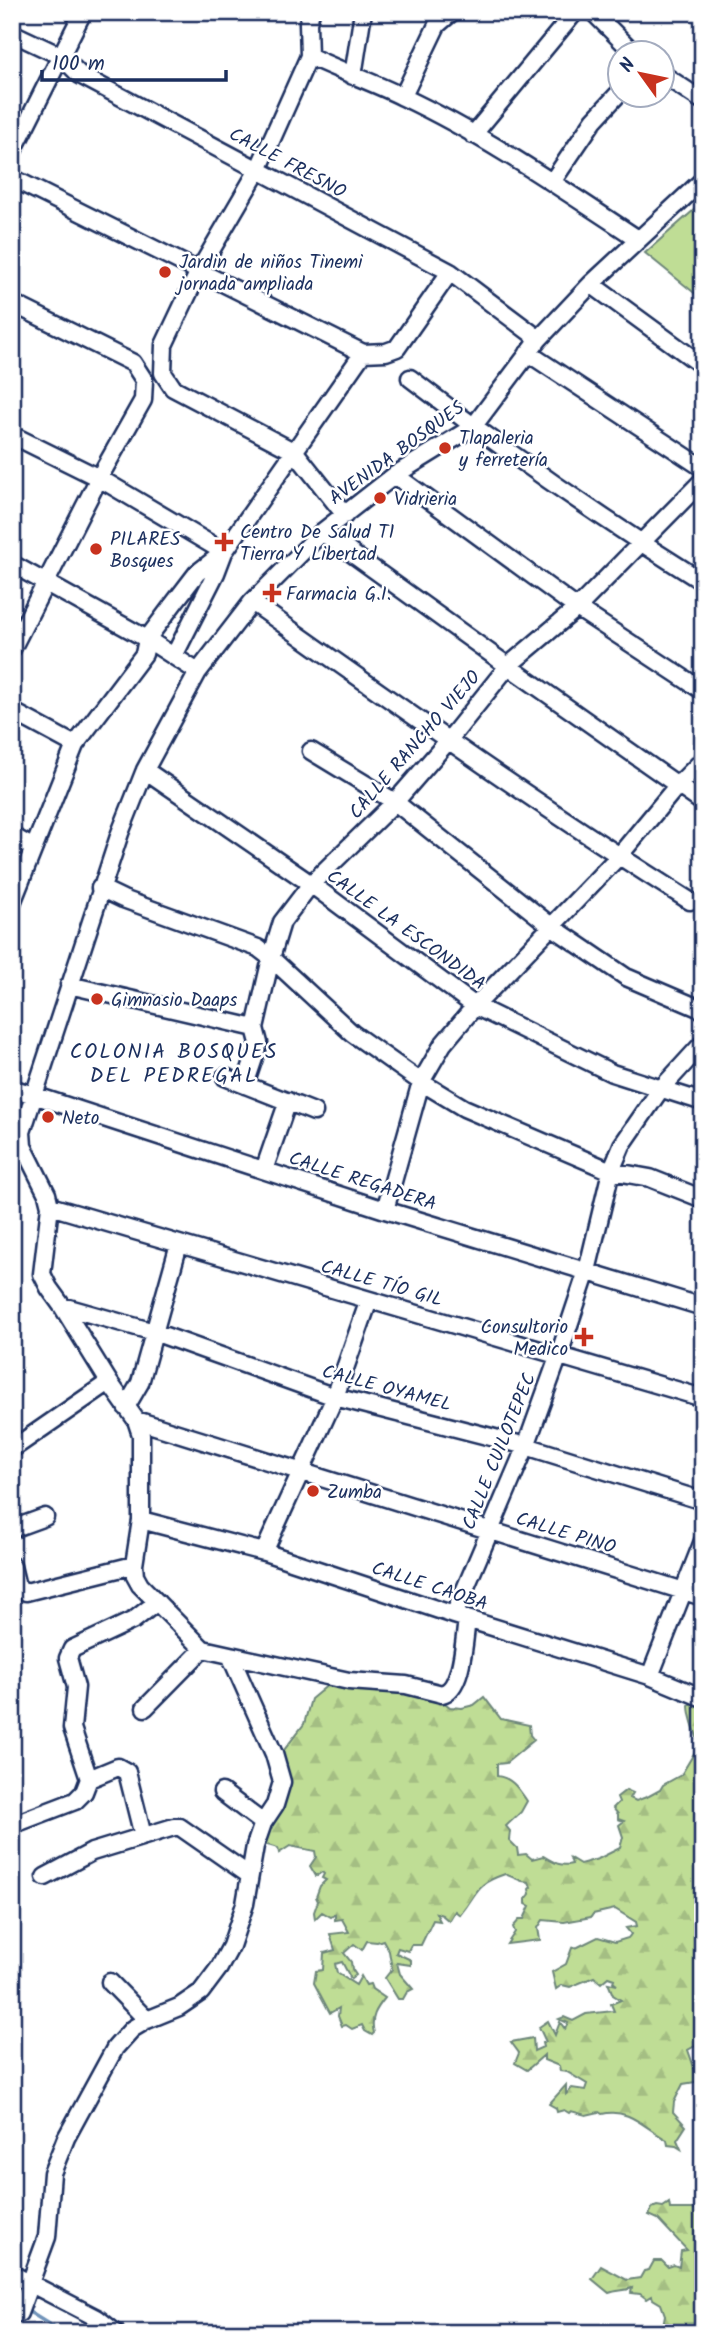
<svg xmlns="http://www.w3.org/2000/svg" width="715" height="2345" font-family="Kalam,sans-serif">
<style>
.grass{fill:#bfdd95;stroke:#6d867a;stroke-width:2}
.forest{fill:url(#forest-firs);stroke:#6d867a;stroke-width:2}
.lines{fill:none;stroke-linecap:round;stroke-linejoin:round}
.stream{stroke:#7194ba;stroke-width:3.5}
.minor-casing{stroke:#1b2f5e;stroke-width:21}
.minor{stroke:#fff;stroke-width:16}
.poi-dot{fill:#c8321e;stroke:#fff;stroke-width:2.5}
.labels{text-anchor:middle;stroke-width:5;stroke-linejoin:round;paint-order:stroke}
.street-label{font-size:19px;fill:#1b2f5e;stroke:#fff}
.poi-label{font-size:19px;fill:#1b2f5e;stroke:#fff;text-anchor:start}
.neighbourhood-label{font-size:21px;letter-spacing:2px;fill:#1b2f5e;stroke:#fff}
</style>
<defs>
<pattern id="forest-firs" width="22" height="20" patternUnits="userSpaceOnUse" patternTransform="scale(1.75)"><rect width="22" height="20" fill="#bfdd95"/><path d="M5 1l3.5 6h-7zM16 11l3.5 6h-7z" fill="#a4be83"/></pattern>
</defs>
<rect width="100%" height="100%" fill="#fff"/>
<filter id="ink" filterUnits="userSpaceOnUse"><feTurbulence type="fractalNoise" baseFrequency=".0143" numOctaves="2"/><feDisplacementMap in="SourceGraphic" scale="14" xChannelSelector="R" yChannelSelector="G"/><feConvolveMatrix kernelMatrix="1 2 1 2 8 2 1 2 1" color-interpolation-filters="sRGB"/></filter>
<g filter="url(#ink)">
<!-- grass -->
<path class="grass" d="M 703,202 L 703,300 L 645,253 Z"/>
<!-- forest -->
<path class="forest" d="M 342,1681 L 411,1690 L 425,1700 L 442,1701 L 450,1707 L 462,1708 L 474,1705 L 484,1697 L 501,1719 L 529,1725 L 530,1735 L 534,1740 L 506,1763 L 497,1764 L 497,1776 C 513,1778 519,1790 527,1801 L 521,1812 L 506,1826 L 510,1831 L 509,1840 L 517,1848 L 518,1855 L 526,1854 L 532,1859 L 543,1856 C 554,1862 559,1867 572,1864 L 570,1858 L 580,1864 L 598,1859 L 620,1848 L 623,1837 L 619,1825 L 624,1821 L 618,1819 L 618,1814 L 613,1808 L 619,1802 L 617,1797 L 626,1790 L 633,1793 L 630,1798 L 636,1801 L 649,1796 L 660,1790 L 663,1785 L 681,1775 L 699,1745 C 696,1730 689,1720 689,1705 L 703,1696 L 703,2036 L 700,2037 L 695,2046 L 688,2050 L 695,2070 L 703,2074 L 702,2081 L 683,2084 L 674,2102 L 673,2112 L 686,2126 L 677,2140 L 681,2149 L 676,2146 L 668,2145 L 667,2140 C 645,2128 628,2107 602,2114 L 599,2112 L 586,2115 L 571,2111 L 569,2113 L 564,2110 L 557,2112 L 556,2108 L 549,2104 L 566,2085 L 566,2094 L 572,2088 L 585,2090 L 587,2084 L 567,2072 L 560,2071 L 559,2066 L 544,2060 L 544,2055 L 527,2070 L 515,2063 L 519,2053 L 511,2042 L 533,2038 L 534,2051 L 543,2047 L 542,2043 L 546,2042 L 539,2027 L 548,2021 L 555,2035 L 560,2022 L 565,2029 L 568,2023 L 559,2019 L 564,2017 L 573,2021 L 586,2014 L 614,2011 L 611,2004 L 621,2000 L 613,1995 L 608,1983 L 617,1985 L 613,1982 L 614,1979 L 608,1977 L 601,1983 L 594,1977 L 570,1987 L 562,1985 L 556,1989 L 552,1972 L 566,1964 L 572,1948 L 578,1947 L 598,1937 L 615,1942 L 628,1938 L 631,1934 L 626,1928 L 637,1926 L 636,1922 L 615,1909 L 593,1914 L 591,1917 L 564,1922 L 543,1920 L 538,1928 L 540,1940 L 507,1944 L 515,1932 L 513,1927 L 520,1919 L 524,1919 L 530,1906 L 526,1904 L 526,1899 L 530,1894 L 529,1889 L 531,1887 L 529,1882 L 522,1881 L 505,1874 C 473,1885 480,1891 460,1915 L 455,1911 L 449,1921 L 442,1915 L 436,1913 L 440,1921 L 433,1920 L 421,1945 L 411,1945 L 408,1951 L 398,1948 L 396,1953 L 411,1960 L 411,1965 L 397,1963 L 400,1974 L 413,1989 L 407,1992 L 403,1999 L 398,1999 L 385,1978 L 392,1969 L 389,1951 L 383,1940 L 377,1942 L 367,1941 L 362,1950 L 354,1944 L 344,1953 L 351,1962 L 352,1969 L 356,1975 L 351,1979 L 342,1962 L 335,1964 L 337,1973 L 356,1985 L 361,1976 L 366,1985 L 370,1984 L 372,1989 L 385,1998 C 376,2009 370,2018 374,2033 L 372,2035 L 365,2031 L 362,2025 L 352,2029 L 346,2025 L 342,2026 L 338,2016 L 339,2008 L 330,2013 L 314,1983 L 316,1971 L 323,1970 L 324,1953 L 335,1950 L 330,1934 L 349,1932 L 342,1919 L 335,1920 L 335,1914 L 331,1917 L 322,1912 L 315,1919 L 314,1912 L 318,1901 L 316,1897 L 320,1886 L 326,1880 L 322,1878 L 324,1874 L 322,1872 L 316,1876 L 310,1866 L 316,1857 L 315,1851 L 290,1846 L 279,1853 L 278,1848 L 253,1841 L 254,1825 L 272,1809 L 281,1754 L 304,1724 L 311,1699 L 329,1684 L 332,1686 Z
M 669,2203 L 670,2209 L 703,2209 L 703,2333 L 654,2333 L 653,2330 L 662,2331 L 665,2315 L 661,2304 L 653,2299 L 652,2296 L 647,2299 L 640,2294 L 631,2293 L 632,2288 C 624,2291 617,2290 609,2293 L 592,2279 L 601,2266 L 627,2280 L 640,2278 L 644,2271 L 649,2270 L 654,2261 L 662,2261 L 668,2267 L 674,2265 L 679,2267 L 681,2251 L 687,2250 L 658,2219 L 649,2215 L 652,2208 L 657,2206 L 663,2207 Z"/>
<g class="lines">
<!-- stream -->
<path class="stream" d="M 26,2310 L 63,2333"/>
<!-- minor casing -->
<g class="minor-casing">
<path id="minor" d="M 311,12 L 308,23 L 309,56 L 258,170 L 199,271 L 164,345 L 163,373 L 173,388 L 295,452 L 345,515
M 593,12 L 633,52
M 12,33 L 61,56 L 80,75 L 450,272 L 539,339
M 309,56 C 340,71 373,82 403,97 C 486,136 562,189 638,239
M 662,74 L 703,101
M 353,76 L 363,12
M 403,96 L 437,25 L 452,12
M 473,135 L 575,12
M 12,153 L 83,12
M 12,178 L 363,353
M 552,182 L 594,120 L 620,92
M 591,284 L 703,366
M 12,303 L 133,363 L 144,380 L 143,400 L 99,478 L 12,649
M 528,353 L 703,468
M 410,378 C 504,451 602,519 703,582
M 12,435 L 99,478 L 224,552
M 395,475 L 577,608 L 703,691
M 322,532 L 508,666 L 703,803
M 12,564 L 147,639 L 198,672
M 252,602 C 396,704 540,807 690,901
M 174,656 L 216,573 L 224,552 L 363,353 L 386,352 L 397,348 L 450,272
M 12,711 L 75,745
M 311,751 L 395,802 L 551,926 L 626,977 L 703,1010
M 145,770 L 311,884 L 475,1006 L 612,1073 L 703,1102
M 12,836 L 34,848
M 100,888 L 123,899 L 258,948 L 271,958 L 352,1033 L 421,1082 L 464,1108 L 611,1171 L 650,1178 L 703,1199
M 12,903 L 75,745 L 144,654 L 147,639 L 174,603 L 197,573 L 224,552
M 69,985 L 255,1028
M 225,1077 L 314,1112
M 245,1085 L 259,1043 L 255,1028 L 271,958 L 282,922 L 311,884 L 395,802 L 448,741 L 508,666 L 577,608 L 703,480
M 12,1088 L 385,1210 L 703,1307
M 264,1170 L 288,1101
M 50,1206 L 703,1398
M 385,1210 L 421,1082 L 443,1044 L 475,1006 L 619,856 L 677,786 L 703,760
M 62,1306 L 154,1332 L 335,1397 L 526,1446 L 703,1501
M 126,1407 L 140,1383 L 179,1244
M 136,1420 L 703,1597
M 12,1449 L 109,1382
M 141,1520 L 264,1552 L 454,1615 L 650,1676 L 703,1698
M 12,1529 L 45,1517
M 264,1552 L 335,1397 L 369,1300
M 12,1566 L 17,1587 L 26,1592 L 134,1565
M 454,1615 L 526,1446 L 559,1355 L 587,1271 L 611,1171 L 622,1145 L 660,1090 L 703,1043
M 230,1655 L 349,1681 L 406,1685 L 442,1694 C 463,1689 464,1639 467,1619
M 650,1676 L 703,1541
M 145,1708 L 203,1649
M 89,1779 L 118,1767 L 127,1772 L 143,1836
M 222,1792 L 263,1823
M 12,1825 L 75,1801 L 84,1792 L 89,1779 L 72,1728 L 76,1687 L 68,1658 L 72,1649 L 134,1620 L 157,1602
M 45,1877 L 92,1852 L 174,1827 L 180,1827 L 249,1875
M 110,1982 L 147,2020
M 12,2274 L 97,2318 L 116,2333
M 12,2315 L 19,2313 L 47,2237 L 52,2173 L 66,2138 L 115,2048 L 132,2029 L 147,2020 L 179,2007 L 201,1992 L 219,1968 L 231,1946 L 245,1904 L 255,1846 L 263,1823 L 275,1805 L 282,1782 L 274,1754 L 230,1655 L 203,1649 L 140,1585 L 135,1576 L 134,1565 L 141,1520 L 141,1435 L 136,1420 L 109,1382 L 62,1306 L 49,1288 L 42,1274 L 50,1206 L 47,1194 L 23,1146 L 22,1132 L 120,833 L 145,770 L 198,672 L 252,602 L 322,532 L 395,475 L 473,427 L 539,339 L 591,284 L 703,180"/>
</g>
<!-- minor -->
<use href="#minor" class="minor"/>
</g>
</g>
<!-- markers -->
<g class="poi-dot">
<circle cx="165" cy="272" r="7"/>
<circle cx="445" cy="448" r="7"/>
<circle cx="380" cy="498" r="7"/>
<path d="M220.5 531.5h7v7h7v7h-7v7h-7v-7h-7v-7h7z"/>
<circle cx="96" cy="549" r="7"/>
<path d="M268.5 582.5h7v7h7v7h-7v7h-7v-7h-7v-7h7z"/>
<circle cx="97" cy="999" r="7"/>
<circle cx="48" cy="1117" r="7"/>
<path d="M580.5 1326.5h7v7h7v7h-7v7h-7v-7h-7v-7h7z"/>
<circle cx="313" cy="1491" r="7"/>
</g>
<g class="labels">
<!-- street labels -->
<g class="street-label">
<text transform="translate(288 162) rotate(28)" y="7">CALLE FRESNO</text>
<text transform="translate(396 452) rotate(-36)" y="7">AVENIDA BOSQUES</text>
<text transform="translate(414 744) rotate(-49)" y="7">CALLE RANCHO VIEJO</text>
<text transform="translate(407 929) rotate(36)" y="7">CALLE LA ESCONDIDA</text>
<text transform="translate(363 1180) rotate(18)" y="7">CALLE REGADERA</text>
<text transform="translate(382 1282) rotate(16)" y="7">CALLE TÍO GIL</text>
<text transform="translate(387 1387) rotate(15)" y="7">CALLE OYAMEL</text>
<text transform="translate(498 1451) rotate(-68)" y="7">CALLE CUILOTEPEC</text>
<text transform="translate(566 1532) rotate(17)" y="7">CALLE PINO</text>
<text transform="translate(430 1585) rotate(18)" y="7">CALLE CAOBA</text>
</g>
<!-- poi labels -->
<g class="poi-label">
<text x="179" y="268">Jardin de niños Tinemi<tspan x="179" dy="22">jornada ampliada</tspan></text>
<text x="459" y="444">Tlapaleria<tspan x="459" dy="22">y ferretería</tspan></text>
<text x="394" y="505">Vidrieria</text>
<text x="240" y="538">Centro De Salud T1<tspan x="240" dy="22">Tierra Y Libertad</tspan></text>
<text x="110" y="545">PILARES<tspan x="110" dy="22">Bosques</tspan></text>
<text x="286" y="600">Farmacia G.I.</text>
<text x="111" y="1006">Gimnasio Daaps</text>
<text x="62" y="1124">Neto</text>
<text x="568" y="1333" text-anchor="end">Consultorio<tspan x="568" dy="22">Medico</tspan></text>
<text x="327" y="1498">Zumba</text>
</g>
<!-- neighbourhood labels -->
<g class="neighbourhood-label">
<text x="174" y="1058">COLONIA BOSQUES<tspan x="174" dy="24">DEL PEDREGAL</tspan></text>
</g>
</g>
<!-- margin -->
<rect width="715" height="2345" fill="none" stroke="#fff" stroke-width="42"/>
<rect x="21" y="21" width="673" height="2303" fill="none" stroke="#1b2f5e" stroke-width="2.5" filter="url(#ink)"/>
<!-- north arrow -->
<g transform="translate(641 74) rotate(303)"><circle r="33" fill="#ffffff" stroke="#a4acbf" stroke-width="2"/>
<path d="M0-5L12 26L0 18L-12 26Z" fill="#c8321e"/>
<text y="-10" font-size="19" font-weight="bold" text-anchor="middle" fill="#1b2f5e">N</text>
</g>
<!-- scale -->
<path d="M42 70v10h184v-10" fill="none" stroke="#1b2f5e" stroke-width="3.5"/>
<text x="52" y="70" font-size="21" fill="#1b2f5e" stroke="#ffffff" stroke-width="5" paint-order="stroke">100 m</text>
</svg>
